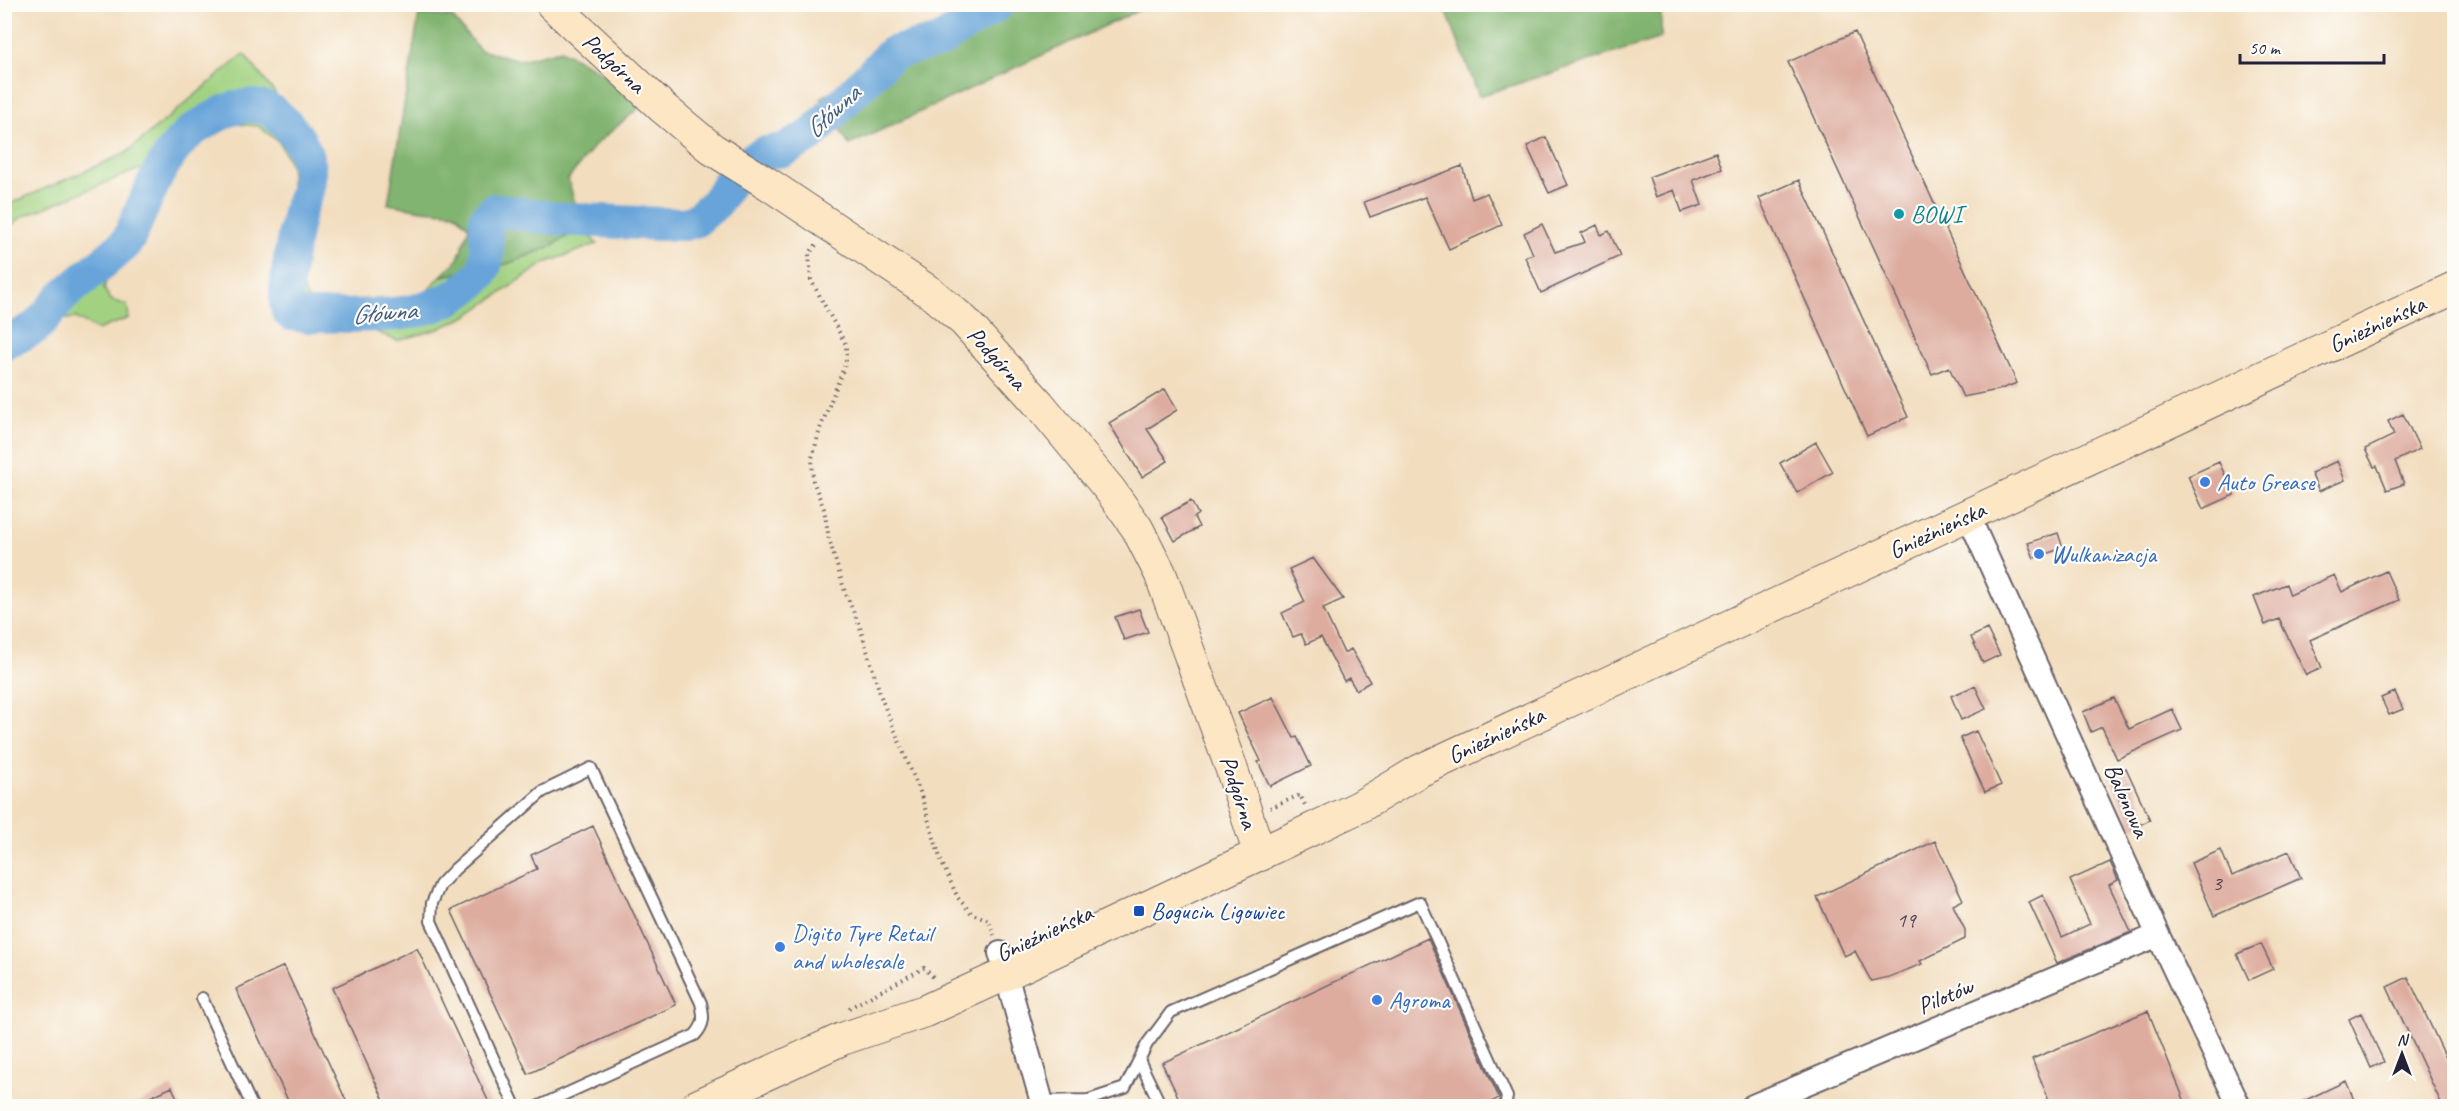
<svg xmlns="http://www.w3.org/2000/svg" width="2459" height="1111" font-family="Caveat,sans-serif">
<style>
.green{fill:#a2d281;stroke:#627a5e;stroke-width:1.5}
.forest{fill:#81b46f;stroke:#526b55;stroke-width:1.5}
.lines{fill:none;stroke-linecap:round;stroke-linejoin:round}
.river{stroke:#67a4d9;stroke-width:34}
.building{fill:#ddac9f}
.lane-casing{stroke:#6b6369;stroke-width:14}
.street-casing{stroke:#6b6369;stroke-width:26}
.secondary-casing{stroke:#6b6369;stroke-width:34}
.path{stroke:#6b6369;stroke-width:4;stroke-dasharray:1.5 4.5;stroke-linecap:butt}
.lane{stroke:#fff;stroke-width:10}
.street{stroke:#fff;stroke-width:22}
.secondary{stroke:#fce6c4;stroke-width:32}
.culture-dot{fill:#0f9aa8;stroke:#fdfcf7;stroke-width:2}
.shop-dot{fill:#3f7fe0;stroke:#fdfcf7;stroke-width:2}
.transit-dot{fill:#1a4fb4;stroke:#fdfcf7;stroke-width:2}
.labels{text-anchor:middle;stroke-width:4.5;stroke-linejoin:round;paint-order:stroke}
.number-label{font-size:21px;fill:#514454}
.street-label{font-size:24px;fill:#22223b;stroke:#fdfcf7}
.culture-label{font-size:24px;fill:#0d838f;stroke:#fdfcf7;text-anchor:start}
.shop-label{font-size:24px;fill:#366cbe;stroke:#fdfcf7;text-anchor:start}
.transit-label{font-size:24px;fill:#164399;stroke:#fdfcf7;text-anchor:start}
.water-label{font-size:26px;font-style:italic;fill:#415c82;stroke:#fdfcf7}
</style>
<rect width="100%" height="100%" fill="#fdfcf7"/>
<filter id="ink" filterUnits="userSpaceOnUse"><feTurbulence type="fractalNoise" baseFrequency=".0167" numOctaves="2"/><feDisplacementMap in="SourceGraphic" scale="12" xChannelSelector="R" yChannelSelector="G"/><feConvolveMatrix kernelMatrix="1 2 1 2 8 2 1 2 1" color-interpolation-filters="sRGB"/></filter>
<filter id="wash" filterUnits="userSpaceOnUse"><feTurbulence type="fractalNoise" baseFrequency=".008" numOctaves="4" result="noise"/><feDisplacementMap in="SourceGraphic" scale="24" xChannelSelector="R" yChannelSelector="G"/><feGaussianBlur stdDeviation="1.35" result="paint"/><feColorMatrix in="noise" values="0 0 0 0 0 0 0 0 0 0 0 0 0 0 0 0 0 1.4 0 .05"/><feComposite in="paint" operator="in"/></filter>
<g filter="url(#wash)">
<rect width="100%" height="100%" fill="#f2ddbe"/>
<!-- green -->
<path class="green" d="M 244,54 L 274,92 L 315,158 L 317,185 L 307,215 L 301,285 L 308,299 L 323,307 L 405,307 L 422,297 L 441,276 L 507,264 L 552,246 L 582,227 L 597,244 L 545,263 L 467,316 L 438,329 L 397,341 L 366,327 L 285,323 L 274,308 L 280,248 L 291,195 L 291,166 L 279,142 L 258,126 L 236,124 L 202,138 L 180,158 L 131,249 L 109,271 L 104,289 L 111,300 L 127,305 L 129,318 L 97,330 L 76,318 L 57,320 L 29,342 L 5,357 L 5,329 L 26,317 L 129,226 L 148,177 L 139,169 L 22,217 L 5,230 L 5,206 L 126,153 Z"/>
<!-- forest -->
<path class="forest" d="M 972,4 L 1150,5 L 849,145 L 821,98 Z
M 1444,5 L 1661,5 L 1661,38 L 1479,96 Z
M 419,14 L 452,17 L 480,50 L 520,60 L 561,50 L 598,70 L 640,107 L 596,144 L 568,179 L 582,227 L 552,246 L 507,264 L 441,276 L 458,259 L 469,227 L 455,213 L 422,210 L 388,204 Z"/>
<g class="lines">
<!-- river -->
<path class="river" d="M 4,344 L 36,327 L 64,295 L 123,246 L 129,238 C 145,203 159,161 187,135 C 198,125 213,118 226,111 C 243,104 263,103 277,115 C 300,135 315,160 307,191 C 304,198 301,205 299,212 C 295,233 290,254 288,275 C 286,286 284,300 288,311 L 291,314 L 306,316 C 359,314 417,323 462,291 C 470,285 480,278 484,268 C 491,253 484,234 486,218 L 495,210 L 560,219 L 659,224 L 684,224 L 695,221 L 716,203 L 729,183 L 753,159 L 765,153 L 784,150 L 810,136 L 892,53 L 940,41 L 998,4"/>
</g>
<g id="blocks">
<!-- building -->
<path class="building" d="M 1855,32 L 2017,383 L 1998,390 L 1963,397 L 1949,367 L 1932,374 L 1788,62 Z
M 1546,137 L 1568,185 L 1549,193 L 1527,146 Z
M 1716,152 L 1722,169 L 1693,180 L 1702,205 L 1682,212 L 1674,190 L 1656,197 L 1649,177 Z
M 1462,166 L 1472,199 L 1487,193 L 1502,225 L 1449,249 L 1425,197 L 1370,217 L 1364,202 Z
M 1799,180 L 1908,417 L 1867,436 L 1759,198 Z
M 1542,224 L 1555,252 L 1585,242 L 1581,233 L 1597,225 L 1601,235 L 1609,231 L 1620,256 L 1541,293 L 1525,257 L 1533,254 L 1524,233 Z
M 1165,389 L 1177,410 L 1147,429 L 1168,461 L 1142,477 L 1109,423 Z
M 2403,414 L 2420,449 L 2395,461 L 2404,484 L 2387,490 L 2377,466 L 2374,467 L 2365,449 L 2394,435 L 2388,421 Z
M 1816,442 L 1833,472 L 1797,493 L 1780,463 Z
M 2337,461 L 2345,480 L 2319,491 L 2311,473 Z
M 2219,462 L 2234,495 L 2203,509 L 2188,476 Z
M 1191,501 L 1198,514 L 1194,517 L 1199,527 L 1175,541 L 1162,517 Z
M 2058,533 L 2063,548 L 2034,558 L 2028,543 Z
M 1313,558 L 1343,599 L 1323,608 L 1344,653 L 1351,649 L 1370,682 L 1356,690 L 1349,678 L 1344,681 L 1321,637 L 1306,644 L 1301,634 L 1293,637 L 1282,613 L 1305,602 L 1289,569 Z
M 2386,571 L 2399,600 L 2310,640 L 2322,668 L 2306,675 L 2279,619 L 2265,625 L 2254,597 L 2286,584 L 2290,595 L 2334,575 L 2342,592 Z
M 1139,609 L 1148,632 L 1124,640 L 1115,617 Z
M 1987,629 L 2000,655 L 1983,663 L 1971,637 Z
M 1975,686 L 1986,709 L 1961,720 L 1951,696 Z
M 2395,692 L 2403,709 L 2389,715 L 2381,698 Z
M 1273,697 L 1294,738 L 1297,737 L 1311,766 L 1270,786 L 1258,762 L 1261,761 L 1238,713 Z
M 2114,698 L 2129,729 L 2172,709 L 2182,730 L 2117,759 L 2102,727 L 2091,732 L 2083,712 Z
M 1976,731 L 2001,785 L 1985,792 L 1960,738 Z
M 2126,768 L 2150,820 L 2133,828 L 2109,776 Z
M 593,826 L 676,1005 L 528,1074 L 451,910 L 537,869 L 531,855 Z
M 1935,841 L 1963,900 L 1953,905 L 1965,930 L 1965,939 L 1920,961 L 1922,964 L 1889,977 L 1871,981 L 1855,951 L 1844,956 L 1817,897 Z
M 2221,850 L 2232,876 L 2289,851 L 2301,878 L 2214,916 L 2191,863 Z
M 2110,862 L 2118,880 L 2109,885 L 2131,932 L 2057,963 L 2029,902 L 2043,895 L 2062,937 L 2090,924 L 2070,880 Z
M 1428,938 L 1499,1098 L 1482,1107 L 1183,1107 L 1162,1063 Z
M 2261,944 L 2273,969 L 2249,980 L 2237,954 Z
M 417,948 L 491,1107 L 387,1107 L 332,988 Z
M 284,966 L 349,1107 L 291,1107 L 236,989 Z
M 2408,977 L 2454,1075 L 2454,1107 L 2443,1107 L 2387,987 Z
M 2148,1011 L 2187,1107 L 2052,1107 L 2032,1059 Z
M 2361,1013 L 2384,1062 L 2371,1068 L 2349,1019 Z
M 2346,1081 L 2357,1107 L 2291,1107 Z
M 172,1087 L 181,1107 L 129,1107 Z"/>
</g>
</g>
<g filter="url(#ink)">
<use href="#blocks" fill-opacity="0" stroke="#6b6369" stroke-width="1.5"/>
<g class="lines">
<!-- lane casing -->
<g class="lane-casing">
<path id="lane" d="M 202,998 L 252,1106
M 1139,1060 L 1161,1106
M 1041,1101 L 1089,1100 L 1125,1088 L 1147,1044 L 1171,1012 L 1420,902 L 1507,1097 L 1505,1106
M 515,1106 L 431,921 L 432,903 L 440,885 L 455,869 L 542,792 L 591,768 L 701,1003 C 704,1017 705,1024 695,1035 L 539,1106"/>
</g>
<!-- street casing -->
<g class="street-casing">
<path id="street" d="M 1968,515 L 2158,935 L 2239,1106
M 1000,953 L 1043,1106
M 1753,1106 L 2158,935"/>
</g>
<!-- secondary casing -->
<g class="secondary-casing">
<path id="secondary" d="M 552,4 L 663,108 L 712,149 L 767,183 L 931,293 L 964,321 L 1039,404 L 1110,490 L 1137,528 L 1160,573 L 1231,767 L 1260,855
M 697,1106 L 842,1039 L 925,1011 L 1006,974 L 1359,807 L 1419,771 L 2454,288"/>
</g>
<!-- path -->
<path class="path" d="M 816,245 L 809,254 L 811,280 L 846,345 L 846,362 L 820,429 L 812,458 L 813,481 L 824,509 L 829,539 L 845,592 L 860,627 L 882,700 L 920,792 L 941,861 L 958,898 L 972,914 L 989,920 L 994,935
M 1270,808 L 1300,795 L 1306,807
M 849,1008 L 924,968 L 935,979"/>
<!-- lane -->
<use href="#lane" class="lane"/>
<!-- street -->
<use href="#street" class="street"/>
<!-- secondary -->
<use href="#secondary" class="secondary"/>
</g>
</g>
<!-- markers -->
<circle class="culture-dot" cx="1899" cy="214" r="6"/>
<g class="shop-dot">
<circle cx="2205" cy="482" r="6"/>
<circle cx="2039" cy="554" r="6"/>
<circle cx="780" cy="947" r="6"/>
<circle cx="1377" cy="1000" r="6"/>
</g>
<rect class="transit-dot" x="1133" y="905" width="12" height="12" rx="3"/>
<g class="labels">
<!-- number labels -->
<g class="number-label">
<text x="2217" y="890">3</text>
<text x="1906" y="927">19</text>
</g>
<!-- street labels -->
<g class="street-label">
<text transform="translate(614 63) rotate(43)" y="8">Podgórna</text>
<text transform="translate(2377 324) rotate(-25)" y="8">Gnieźnieńska</text>
<text transform="translate(997 358) rotate(48)" y="8">Podgórna</text>
<text transform="translate(1937 530) rotate(-25)" y="8">Gnieźnieńska</text>
<text transform="translate(1496 735) rotate(-25)" y="8">Gnieźnieńska</text>
<text transform="translate(1239 792) rotate(72)" y="8">Podgórna</text>
<text transform="translate(2127 800) rotate(66)" y="8">Balonowa</text>
<text transform="translate(1044 933) rotate(-25)" y="8">Gnieźnieńska</text>
<text transform="translate(1945 996) rotate(-23)" y="8">Pilotów</text>
</g>
<!-- culture labels -->
<g class="culture-label">
<text x="1911" y="222">BOWI</text>
</g>
<!-- shop labels -->
<g class="shop-label">
<text x="2217" y="490">Auto Grease</text>
<text x="2051" y="562">Wulkanizacja</text>
<text x="792" y="941">Digito Tyre Retail<tspan x="792" dy="28">and wholesale</tspan></text>
<text x="1389" y="1008">Agroma</text>
</g>
<!-- transit labels -->
<g class="transit-label">
<text x="1151" y="919">Bogucin Ligowiec</text>
</g>
<!-- water labels -->
<g class="water-label">
<text transform="translate(832 111) rotate(-43)" y="9">Główna</text>
<text transform="translate(384 312) rotate(-5)" y="9">Główna</text>
</g>
</g>
<!-- margin -->
<rect width="2459" height="1111" fill="none" stroke="#fdfcf7" stroke-width="24"/>
<!-- north arrow -->
<g transform="translate(2402 1054)" stroke="#fdfcf7" stroke-width="4.5" paint-order="stroke">
<path d="M0-4.5L10 22L0 15L-10 22Z" fill="#22223b"/>
<text y="-9" font-size="16" font-weight="bold" text-anchor="middle" fill="#22223b">N</text>
</g>
<!-- scale -->
<path d="M2240 54v9h144v-9" fill="none" stroke="#22223b" stroke-width="3"/>
<text x="2249" y="54" font-size="18" fill="#22223b" stroke="#fdfcf7" stroke-width="4.5" paint-order="stroke">50 m</text>
</svg>
